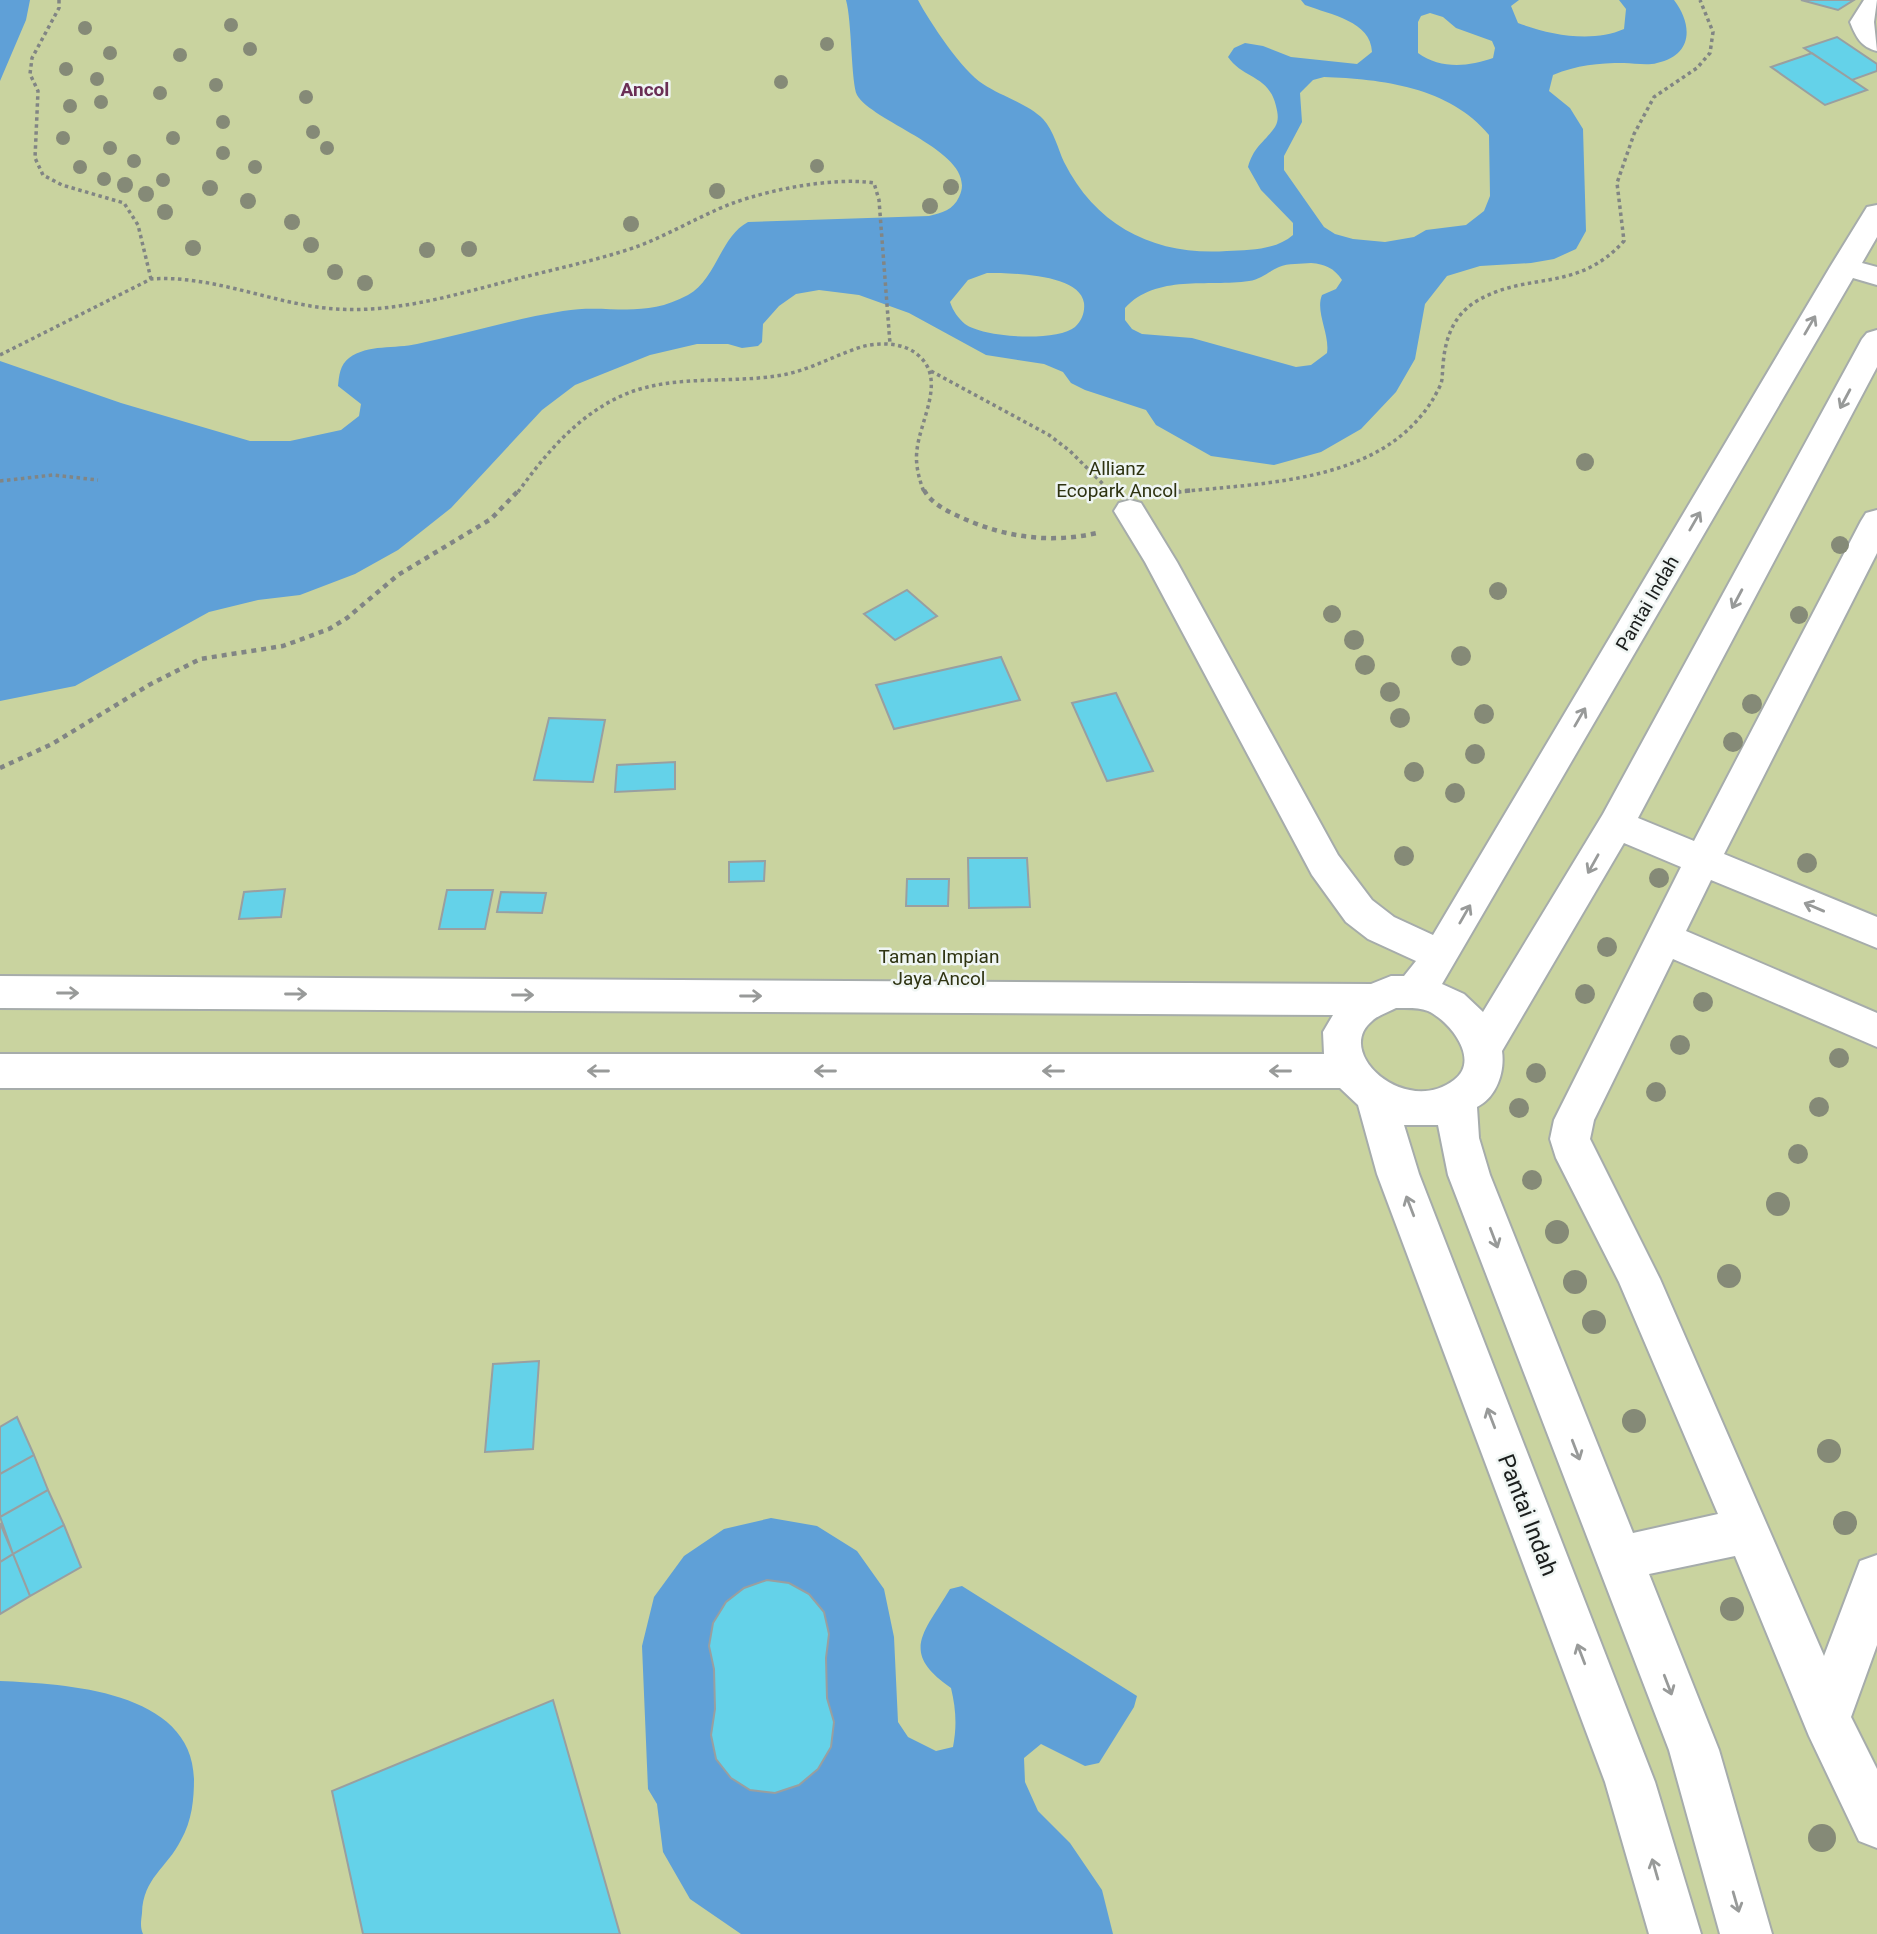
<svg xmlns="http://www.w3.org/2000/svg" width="1877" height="1934" font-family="Roboto,sans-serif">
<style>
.green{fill:#c9d39f}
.water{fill:#5fa0d7;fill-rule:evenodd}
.building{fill:#64d2e9;stroke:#999fa0;stroke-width:2}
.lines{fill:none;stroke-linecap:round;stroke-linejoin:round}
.minor-casing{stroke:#a6acab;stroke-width:4}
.path-far1{stroke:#818584;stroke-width:3.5;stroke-dasharray:3.5 3.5;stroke-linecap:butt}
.path{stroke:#818584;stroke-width:4.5;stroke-dasharray:5 5;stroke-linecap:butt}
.minor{fill:#fff;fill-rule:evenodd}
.tree{fill:#858a77}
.oneway{stroke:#989a99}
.labels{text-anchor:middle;stroke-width:5;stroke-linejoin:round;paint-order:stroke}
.far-quarter-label{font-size:19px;font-weight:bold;fill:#6a2e55;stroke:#eff5f3}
.park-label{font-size:19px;fill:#2e3311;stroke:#eff5f3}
.street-label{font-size:19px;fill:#1b1e1d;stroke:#eff5f3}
.near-street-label{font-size:23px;fill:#1b1e1d;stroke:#eff5f3}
</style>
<rect width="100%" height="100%" fill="#eff5f3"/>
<!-- green -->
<path class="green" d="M 0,0 L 1877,0 L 1877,1934 L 0,1934 Z"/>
<!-- water -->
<path class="water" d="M 0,0 L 30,0 L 26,20 L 0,81 Z
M 846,0 L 918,0 C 929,21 963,72 983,84 C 1001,96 1028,104 1043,119 C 1054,131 1058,149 1064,162 C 1097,228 1157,256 1227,251 C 1250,250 1276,250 1293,235 L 1293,223 L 1261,190 L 1248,167 C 1254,146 1263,144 1275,127 C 1279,120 1278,114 1276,106 C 1269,75 1243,79 1228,57 L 1234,48 L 1245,43 L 1263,46 L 1291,57 L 1357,64 L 1372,52 C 1371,21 1331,15 1305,5 L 1301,0 L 1519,0 L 1511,6 L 1518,23 C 1550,35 1592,43 1624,29 L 1626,9 L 1619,0 L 1674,0 C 1693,25 1693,55 1657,63 C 1647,66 1634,63 1624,63 C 1598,63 1577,65 1553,75 L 1549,91 L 1570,108 L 1583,129 L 1586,231 L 1576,249 L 1554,259 L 1531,263 L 1480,266 L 1447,276 L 1425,304 L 1415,359 L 1396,392 L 1361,429 L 1321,452 L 1274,465 L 1211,456 L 1156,425 L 1146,410 L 1085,390 L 1071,383 L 1063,372 L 1044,364 L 986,355 L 909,313 L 859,295 L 819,290 L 796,294 L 779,306 L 763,324 L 762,342 L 758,346 L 742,348 L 728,344 L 697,344 L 650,355 L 575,385 L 542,410 L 451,508 L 398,550 L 355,574 L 300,595 L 258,600 L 209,612 L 75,686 L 0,701 L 0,361 L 121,403 L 250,441 L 290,441 L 341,430 L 359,416 L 361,404 L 338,386 C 339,375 340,365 349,358 C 368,344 395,349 417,344 C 465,334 513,319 563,311 C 608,303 642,320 688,295 C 716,280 720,237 748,222 L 929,216 C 942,213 953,210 959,197 C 981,153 874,124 857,95 C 851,83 852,21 846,0 ZM 1430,13 L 1443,17 L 1456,28 L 1492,41 L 1495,48 L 1493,58 C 1468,67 1440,69 1418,53 L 1418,22 L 1421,16 ZM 1324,77 C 1381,79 1450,87 1489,135 L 1490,196 L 1484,211 L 1466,225 L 1426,230 L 1414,237 L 1385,242 L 1353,239 L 1335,234 L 1324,227 L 1284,170 L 1284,156 L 1302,122 L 1300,93 L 1313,80 ZM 1311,263 C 1325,264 1334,268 1342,280 L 1336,289 L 1322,295 C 1315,312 1330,334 1327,353 L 1311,365 L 1296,367 L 1192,338 L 1142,334 L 1132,329 L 1125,320 L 1125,308 C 1156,274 1208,287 1249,281 C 1261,279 1268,272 1279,267 C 1288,263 1301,264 1311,263 ZM 987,273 C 1011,273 1080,274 1084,303 C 1085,312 1082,321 1075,327 C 1057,342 984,338 965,324 C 958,318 953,311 950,302 L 968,280 Z
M 771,1518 L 817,1526 L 857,1551 L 884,1589 L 894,1637 L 898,1722 L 908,1737 L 936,1751 L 953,1747 C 957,1726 956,1709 951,1688 C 899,1652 924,1633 950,1589 L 962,1586 L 1137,1696 L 1134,1707 L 1099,1763 L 1085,1766 L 1041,1744 L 1024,1758 L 1025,1782 L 1038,1811 L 1070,1843 L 1102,1890 L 1113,1934 L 741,1934 L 690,1899 L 663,1852 L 657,1804 L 648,1789 L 642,1646 L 654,1597 L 684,1556 L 724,1529 Z
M 0,1681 C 65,1684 192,1690 194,1779 C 194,1799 192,1821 181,1840 C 167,1868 143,1878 142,1913 C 141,1921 140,1927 143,1934 L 0,1934 Z"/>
<!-- building -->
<path class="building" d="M 1801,0 L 1854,0 L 1838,10 Z
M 1837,37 L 1877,64 L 1877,71 L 1852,80 L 1804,48 Z
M 1812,53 L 1867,90 L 1825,105 L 1771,67 Z
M 907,590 L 937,616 L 895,640 L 864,614 Z
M 1001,657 L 1020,700 L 894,729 L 876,685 Z
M 1116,693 L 1153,771 L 1107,781 L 1072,703 Z
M 549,718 L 605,720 L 593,782 L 534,780 Z
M 675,762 L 675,789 L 615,792 L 617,765 Z
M 968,858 L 1027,858 L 1030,907 L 969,908 Z
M 765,861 L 764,881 L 729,882 L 729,862 Z
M 907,879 L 949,879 L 948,906 L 906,906 Z
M 285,889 L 281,917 L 239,919 L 244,892 Z
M 447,890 L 493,890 L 485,929 L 439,929 Z
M 501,892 L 546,893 L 542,913 L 497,912 Z
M 539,1361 L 533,1449 L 485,1452 L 493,1364 Z
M 17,1417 L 34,1455 L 0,1474 L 0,1427 Z
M 34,1455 L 48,1490 L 0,1517 L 0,1474 Z
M 48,1490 L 64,1525 L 13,1554 L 0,1517 Z
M 0,1523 L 13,1554 L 0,1562 Z
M 64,1525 L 81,1567 L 30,1596 L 13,1554 Z
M 13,1554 L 30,1596 L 0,1614 L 0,1562 Z
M 767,1580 L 789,1583 L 809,1594 L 824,1612 L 829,1634 L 826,1658 L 827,1698 L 834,1722 L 831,1747 L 818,1769 L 799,1785 L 775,1793 L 750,1790 L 731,1778 L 716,1759 L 711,1735 L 715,1709 L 714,1669 L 709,1646 L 713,1623 L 726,1602 L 744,1588 Z
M 553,1700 L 620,1934 L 363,1934 L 332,1791 Z"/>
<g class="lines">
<!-- minor casing -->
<g class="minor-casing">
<path id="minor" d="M 1864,0 L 1877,0 L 1874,22 L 1877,51 C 1861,47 1856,37 1850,22 Z
M 1877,205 L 1877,237 L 1862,263 L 1877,267 L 1877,285 L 1853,278 L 1442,984 L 1464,994 L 1483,1012 L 1603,814 L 1862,339 L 1867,333 L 1877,330 L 1877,367 L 1638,818 L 1694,841 L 1861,521 L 1866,513 L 1877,510 L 1877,553 L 1724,854 L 1877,917 L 1877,948 L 1711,880 L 1686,931 L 1877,1013 L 1877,1047 L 1673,959 L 1594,1120 L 1590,1139 L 1660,1279 L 1824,1656 L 1860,1561 L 1877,1555 L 1877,1645 L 1851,1717 L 1877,1769 L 1877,1848 L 1859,1841 L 1809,1736 L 1735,1556 L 1649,1574 L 1719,1750 L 1772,1934 L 1720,1934 L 1669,1750 L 1448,1175 L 1438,1125 L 1404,1125 L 1419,1174 L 1655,1782 L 1701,1934 L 1649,1934 L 1605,1782 L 1377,1174 L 1358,1105 L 1340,1088 L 0,1088 L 0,1054 L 1324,1054 L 1323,1032 L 1333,1015 L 0,1008 L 0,976 L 1371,984 L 1391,976 L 1404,976 L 1416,961 L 1368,939 L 1346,922 L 1312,875 L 1145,562 L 1114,511 L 1119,503 L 1130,500 L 1141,503 L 1177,562 L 1338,855 L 1372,900 L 1394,917 L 1433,935 L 1830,267 L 1867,207 ZM 1624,843 L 1681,867 L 1554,1120 L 1550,1139 L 1556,1158 L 1619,1282 L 1718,1514 L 1633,1533 L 1490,1175 L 1479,1138 L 1477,1107 C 1497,1097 1505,1071 1502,1051 ZM 1396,1008 C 1406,1008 1419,1007 1428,1011 C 1450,1021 1481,1060 1454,1080 C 1406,1117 1333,1053 1372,1021 C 1378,1015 1389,1012 1396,1008 Z"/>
</g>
<!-- path-far1 -->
<path class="path-far1" d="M 59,0 L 59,8 L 32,58 L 30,74 L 38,91 L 35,158 L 43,175 L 62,185 L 124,203 L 138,225 L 151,279
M 0,355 L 151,279 C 207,275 262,299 317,307 C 387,317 453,295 520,278 C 556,269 592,261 627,250 C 658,240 685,224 714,211 C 753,192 832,176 874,183 L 879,200 L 890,344
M 931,371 L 1049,435 L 1070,451 L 1104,485
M 0,481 L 53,475 L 98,480
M 518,492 C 544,456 573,421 613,400 C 663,373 722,384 776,376 C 807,372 832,356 861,347 C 879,342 903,342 918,355 C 947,379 920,420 917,450 C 915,464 919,479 924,492
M 1178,492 C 1270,482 1394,483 1440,386 C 1443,380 1442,373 1443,365 C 1445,340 1452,317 1475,302 C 1528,270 1576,294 1624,241 L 1617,183 L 1634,134 L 1654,97 L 1697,68 L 1710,53 L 1713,32 L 1700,0"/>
<!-- path -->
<path class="path" d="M 924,490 C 931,503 945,510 958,516 C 1003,537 1048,544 1097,533
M 1166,496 L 1175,492 L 1195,490
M 0,768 L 52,744 L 149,685 L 200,659 L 283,646 L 329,629 L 347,618 L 398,575 L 491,519 L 519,490"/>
<!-- minor -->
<use href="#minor" class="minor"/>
</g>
<!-- trees -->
<g class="tree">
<circle cx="231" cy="25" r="7"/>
<circle cx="85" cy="28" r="7"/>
<circle cx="827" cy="44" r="7"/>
<circle cx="250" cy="49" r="7"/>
<circle cx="110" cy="53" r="7"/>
<circle cx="180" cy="55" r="7"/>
<circle cx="66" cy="69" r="7"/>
<circle cx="97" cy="79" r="7"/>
<circle cx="781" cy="82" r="7"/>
<circle cx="216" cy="85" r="7"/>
<circle cx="160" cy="93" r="7"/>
<circle cx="306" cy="97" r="7"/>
<circle cx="101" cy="102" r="7"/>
<circle cx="70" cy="106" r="7"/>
<circle cx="223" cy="122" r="7"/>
<circle cx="313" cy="132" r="7"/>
<circle cx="63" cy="138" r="7"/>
<circle cx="173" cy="138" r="7"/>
<circle cx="110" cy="148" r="7"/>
<circle cx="327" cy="148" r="7"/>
<circle cx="223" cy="153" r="7"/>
<circle cx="134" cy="161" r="7"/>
<circle cx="817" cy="166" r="7"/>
<circle cx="80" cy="167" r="7"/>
<circle cx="255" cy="167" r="7"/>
<circle cx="104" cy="179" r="7"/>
<circle cx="163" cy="180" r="7"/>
<circle cx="125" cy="185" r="8"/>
<circle cx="951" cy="187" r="8"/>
<circle cx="210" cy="188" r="8"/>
<circle cx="717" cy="191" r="8"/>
<circle cx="146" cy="194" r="8"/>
<circle cx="248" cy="201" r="8"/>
<circle cx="930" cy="206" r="8"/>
<circle cx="165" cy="212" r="8"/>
<circle cx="292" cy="222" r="8"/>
<circle cx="631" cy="224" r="8"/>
<circle cx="311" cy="245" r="8"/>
<circle cx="193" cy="248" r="8"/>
<circle cx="469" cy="249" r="8"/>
<circle cx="427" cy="250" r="8"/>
<circle cx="335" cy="272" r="8"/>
<circle cx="365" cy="283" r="8"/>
<circle cx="1585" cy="462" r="9"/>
<circle cx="1840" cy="545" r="9"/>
<circle cx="1498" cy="591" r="9"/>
<circle cx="1332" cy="614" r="9"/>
<circle cx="1799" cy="615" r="9"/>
<circle cx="1354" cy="640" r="10"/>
<circle cx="1461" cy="656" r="10"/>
<circle cx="1365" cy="665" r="10"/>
<circle cx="1390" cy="692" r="10"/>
<circle cx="1752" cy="704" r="10"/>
<circle cx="1484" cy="714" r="10"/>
<circle cx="1400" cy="718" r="10"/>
<circle cx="1733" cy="742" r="10"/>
<circle cx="1475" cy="754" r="10"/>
<circle cx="1414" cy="772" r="10"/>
<circle cx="1455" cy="793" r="10"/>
<circle cx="1404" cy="856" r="10"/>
<circle cx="1807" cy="863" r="10"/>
<circle cx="1659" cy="878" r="10"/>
<circle cx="1607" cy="947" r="10"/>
<circle cx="1585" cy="994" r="10"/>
<circle cx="1703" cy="1002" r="10"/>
<circle cx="1680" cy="1045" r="10"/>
<circle cx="1839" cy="1058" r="10"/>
<circle cx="1536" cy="1073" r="10"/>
<circle cx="1656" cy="1092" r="10"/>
<circle cx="1819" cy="1107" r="10"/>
<circle cx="1519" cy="1108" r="10"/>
<circle cx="1798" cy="1154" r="10"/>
<circle cx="1532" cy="1180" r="10"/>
<circle cx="1778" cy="1204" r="12"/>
<circle cx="1557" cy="1232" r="12"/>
<circle cx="1729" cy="1276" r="12"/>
<circle cx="1575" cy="1282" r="12"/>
<circle cx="1594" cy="1322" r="12"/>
<circle cx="1634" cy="1421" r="12"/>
<circle cx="1829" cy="1451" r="12"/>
<circle cx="1845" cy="1523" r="12"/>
<circle cx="1732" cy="1609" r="12"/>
<circle cx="1822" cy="1838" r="14"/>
</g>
<!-- one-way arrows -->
<defs><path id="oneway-shaft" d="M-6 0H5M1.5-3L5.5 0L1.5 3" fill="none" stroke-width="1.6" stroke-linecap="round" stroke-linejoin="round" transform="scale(1.75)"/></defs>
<g class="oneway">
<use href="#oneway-shaft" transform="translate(1810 325) rotate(-60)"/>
<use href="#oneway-shaft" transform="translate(1845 399) rotate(118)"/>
<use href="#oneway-shaft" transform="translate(1695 521) rotate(-60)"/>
<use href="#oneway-shaft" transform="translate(1737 599) rotate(118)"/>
<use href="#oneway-shaft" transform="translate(1580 717) rotate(-60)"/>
<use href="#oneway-shaft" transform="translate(1593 864) rotate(119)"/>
<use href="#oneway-shaft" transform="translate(1814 907) rotate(-157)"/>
<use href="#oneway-shaft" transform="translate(1465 914) rotate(-60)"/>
<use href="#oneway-shaft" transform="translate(68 993)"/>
<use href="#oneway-shaft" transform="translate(296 994)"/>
<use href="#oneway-shaft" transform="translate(523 995)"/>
<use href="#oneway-shaft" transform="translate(751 996)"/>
<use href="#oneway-shaft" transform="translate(598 1071) rotate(-180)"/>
<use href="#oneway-shaft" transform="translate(825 1071) rotate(-180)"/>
<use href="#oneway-shaft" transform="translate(1053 1071) rotate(-180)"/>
<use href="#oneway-shaft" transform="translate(1280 1071) rotate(-180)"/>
<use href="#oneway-shaft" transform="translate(1410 1206) rotate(-111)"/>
<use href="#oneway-shaft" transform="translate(1494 1238) rotate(69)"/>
<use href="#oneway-shaft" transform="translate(1491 1418) rotate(-111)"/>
<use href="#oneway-shaft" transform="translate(1576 1450) rotate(69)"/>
<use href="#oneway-shaft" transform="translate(1581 1654) rotate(-111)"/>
<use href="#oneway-shaft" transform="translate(1668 1685) rotate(69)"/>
<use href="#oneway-shaft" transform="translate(1655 1869) rotate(-106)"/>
<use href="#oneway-shaft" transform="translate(1736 1902) rotate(74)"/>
</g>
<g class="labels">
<!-- far-quarter labels -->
<g class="far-quarter-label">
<text x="645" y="96">Ancol</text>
</g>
<!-- park labels -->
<g class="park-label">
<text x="1117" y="475">Allianz<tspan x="1117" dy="22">Ecopark Ancol</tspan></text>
<text x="939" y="963">Taman Impian<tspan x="939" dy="22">Jaya Ancol</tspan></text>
</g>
<!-- street labels -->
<g class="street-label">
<text transform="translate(1647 603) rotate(-60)" y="7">Pantai Indah</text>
</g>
<!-- near-street labels -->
<g class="near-street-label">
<text transform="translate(1528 1515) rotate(69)" y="8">Pantai Indah</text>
</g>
</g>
</svg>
